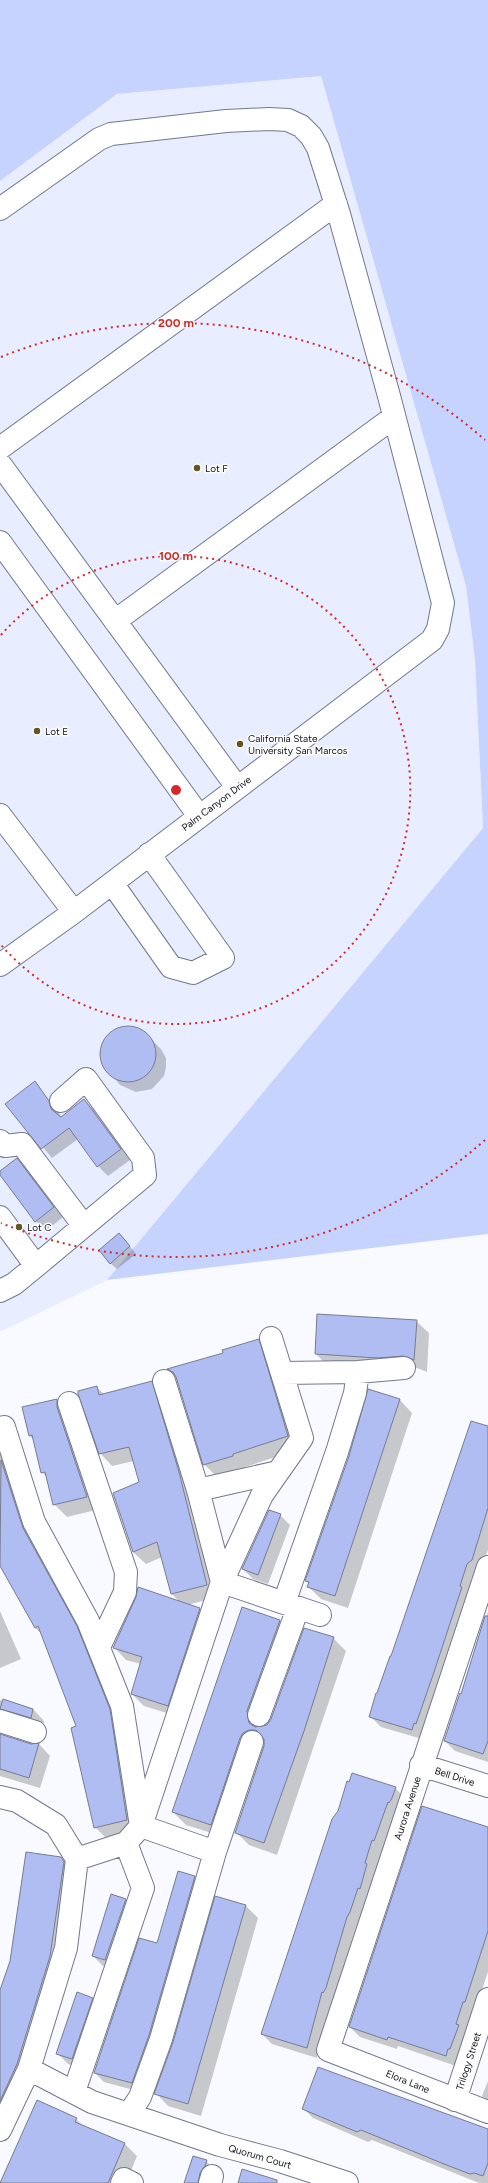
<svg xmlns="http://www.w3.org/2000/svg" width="488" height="2183" font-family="Figtree,sans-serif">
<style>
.built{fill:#e8edff}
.green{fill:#c7d3ff}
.shadow{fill:#0003}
.building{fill:#afbdf2;stroke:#777c90}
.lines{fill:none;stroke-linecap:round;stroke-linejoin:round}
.minor-casing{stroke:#73788b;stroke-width:24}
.minor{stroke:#fff;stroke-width:22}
.ring{fill:none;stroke:#d62828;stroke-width:2;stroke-dasharray:2 4}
.poi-dot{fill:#645522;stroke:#fff;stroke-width:1.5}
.labels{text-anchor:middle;stroke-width:3;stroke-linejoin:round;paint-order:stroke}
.poi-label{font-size:10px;fill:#0f1118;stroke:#fff;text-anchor:start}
.street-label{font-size:10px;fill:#0f1118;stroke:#fff}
.centre{fill:#d62828;stroke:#fff;stroke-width:2}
.ring-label{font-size:12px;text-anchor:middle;font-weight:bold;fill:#d62828;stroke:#fff;stroke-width:3;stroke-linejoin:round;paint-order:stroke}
</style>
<rect width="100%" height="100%" fill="#f9faff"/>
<!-- built -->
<path class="built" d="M 321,76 L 466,586 L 475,660 L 483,828 L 107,1280 L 0,1332 L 0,181 L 117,94 Z"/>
<!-- green -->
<path class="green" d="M 0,0 L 488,0 L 488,1234 L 107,1280 L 483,828 L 475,660 L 466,586 L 321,76 L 117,94 L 0,181 Z"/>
<!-- shadow -->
<path class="shadow" d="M 127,1027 L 136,1028 L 151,1039 L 161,1049 L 166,1058 L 166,1067 L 164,1076 L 152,1089 L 136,1092 L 120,1085 L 105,1067 L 102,1050 L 105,1041 L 110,1034 Z
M 34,1082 L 59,1112 L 61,1118 L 84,1100 L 94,1110 L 130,1160 L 108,1176 L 98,1166 L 78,1139 L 52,1158 L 7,1104 Z
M 17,1159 L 27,1169 L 63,1217 L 46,1231 L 36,1221 L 0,1174 Z
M 126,1241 L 136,1254 L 117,1269 L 110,1263 Z
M 416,1321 L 429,1333 L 427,1372 L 417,1368 L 392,1370 L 329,1367 L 316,1354 Z
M 259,1340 L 271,1353 L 300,1449 L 245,1467 L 245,1469 L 217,1477 L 204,1464 L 177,1377 L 169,1369 L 224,1354 Z
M 152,1382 L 164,1395 L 218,1597 L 187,1605 L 200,1609 L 212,1621 L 180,1717 L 144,1706 L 132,1694 L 141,1664 L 126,1660 L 114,1647 L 181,1603 L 172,1594 L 162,1557 L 146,1564 L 133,1552 L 140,1482 L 134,1461 L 112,1466 L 100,1453 L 96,1387 L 104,1394 Z
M 369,1390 L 400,1400 L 412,1413 L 348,1608 L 321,1599 L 308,1586 L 309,1584 L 306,1581 L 350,1456 Z
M 57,1400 L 70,1413 L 100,1509 L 67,1517 L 54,1504 L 48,1478 L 42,1472 L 35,1441 L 30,1436 L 23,1408 Z
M 488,1428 L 488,1550 L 422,1739 L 381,1727 L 371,1717 L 392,1657 Z
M 0,1429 L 122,1723 L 140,1832 L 108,1840 L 95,1827 L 77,1727 L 43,1635 L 35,1628 L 0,1564 Z
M 280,1515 L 290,1525 L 268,1584 L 253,1579 L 243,1569 Z
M 242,1608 L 280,1621 L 293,1634 L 260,1727 L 267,1726 L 333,1638 L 346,1651 L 277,1855 L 249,1845 L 236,1832 L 265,1742 L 262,1742 L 224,1837 L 186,1825 L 173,1812 Z
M 0,1611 L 21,1659 L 0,1668 Z
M 488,1611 L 488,1762 L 455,1751 L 445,1741 L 462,1695 Z
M 0,1700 L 33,1709 L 44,1721 L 42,1728 L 0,1728 Z
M 0,1735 L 31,1745 L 39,1744 L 50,1756 L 40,1788 L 0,1776 Z
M 395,1788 L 405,1798 L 384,1850 L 382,1850 L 375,1873 L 377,1875 L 360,1923 L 356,1927 L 333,2002 L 332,2002 L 317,2058 L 272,2044 L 262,2034 Z
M 423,1807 L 488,1827 L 488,1972 L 456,2066 L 398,2046 L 397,2049 L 360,2037 L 350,2027 Z
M 61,1858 L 73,1870 L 76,1877 L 0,2140 L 0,1994 Z
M 195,1877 L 204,1886 L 141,2092 L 104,2082 L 95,2073 L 158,1944 Z
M 126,1900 L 136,1910 L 115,1970 L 103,1966 L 93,1956 Z
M 246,1906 L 258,1918 L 201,2116 L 168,2106 L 156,2093 Z
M 92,1999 L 102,2008 L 82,2068 L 68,2064 L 58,2054 Z
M 488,2081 L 488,2101 L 482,2096 Z
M 38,2101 L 76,2119 L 84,2127 L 124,2143 L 137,2156 L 126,2183 L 0,2183 Z
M 303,2108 L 488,2130 L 488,2183 L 479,2183 L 372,2140 L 368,2142 L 313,2118 Z
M 206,2161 L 216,2171 L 210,2183 L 185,2183 Z"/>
<!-- building -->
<path class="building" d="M100 1054a28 28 0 1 1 56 0a28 28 0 1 1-56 0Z
M 35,1081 L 49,1101 L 51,1109 L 61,1117 L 84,1099 L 121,1149 L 97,1167 L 69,1128 L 41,1149 L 5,1104 Z
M 17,1158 L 54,1207 L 35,1222 L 0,1175 L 0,1171 Z
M 119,1233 L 130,1246 L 110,1264 L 99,1250 Z
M 317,1314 L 417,1320 L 414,1360 L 403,1356 L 378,1358 L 315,1354 Z
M 259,1339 L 288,1436 L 233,1454 L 233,1456 L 203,1465 L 176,1377 L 173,1372 L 167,1369 L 223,1353 L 222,1350 Z
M 152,1381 L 179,1472 L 207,1585 L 171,1594 L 157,1542 L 133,1552 L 113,1493 L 139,1482 L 129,1447 L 99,1454 L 78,1394 L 78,1391 L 97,1386 L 99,1395 Z
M 368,1389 L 400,1399 L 335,1596 L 307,1587 L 309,1582 L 305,1581 L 349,1456 Z
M 57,1399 L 57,1407 L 87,1497 L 53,1505 L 45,1472 L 41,1473 L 32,1435 L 29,1436 L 22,1407 Z
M 471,1421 L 488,1426 L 488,1508 L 472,1560 L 467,1564 L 460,1586 L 462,1587 L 434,1672 L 416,1724 L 414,1723 L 412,1730 L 369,1717 L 376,1693 L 377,1693 L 390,1656 L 391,1656 Z
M 1,1460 L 23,1528 L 77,1626 L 110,1709 L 127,1820 L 94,1828 L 71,1728 L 76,1726 L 38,1626 L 35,1628 L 0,1566 Z
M 269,1510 L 281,1514 L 258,1575 L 242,1569 Z
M 138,1587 L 200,1608 L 168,1706 L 131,1694 L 142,1657 L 113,1648 L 136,1597 Z
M 242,1607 L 280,1620 L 247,1711 L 249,1723 L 255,1727 L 267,1725 L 271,1719 L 304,1628 L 334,1637 L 304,1731 L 264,1843 L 235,1833 L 264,1746 L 264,1739 L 256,1730 L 249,1730 L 243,1733 L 240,1738 L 211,1825 L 172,1812 Z
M 485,1616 L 488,1616 L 488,1741 L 483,1754 L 444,1741 L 460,1693 L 461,1694 Z
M 3,1699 L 33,1709 L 31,1718 L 0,1709 Z
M 0,1734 L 31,1744 L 39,1743 L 29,1778 L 0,1769 Z
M 352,1773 L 396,1787 L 392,1798 L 389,1803 L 388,1802 L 374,1841 L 372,1840 L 365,1863 L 367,1864 L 360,1889 L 358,1888 L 350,1912 L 347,1917 L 326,1988 L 323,1993 L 322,1992 L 307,2048 L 261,2034 L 332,1819 L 338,1811 L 347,1781 L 349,1782 Z
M 422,1806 L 488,1827 L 488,1931 L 465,2002 L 463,2002 L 456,2024 L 459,2025 L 450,2049 L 448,2049 L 446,2056 L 388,2037 L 387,2040 L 349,2027 Z
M 26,1852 L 61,1857 L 64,1862 L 50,1956 L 17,2064 L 0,2101 L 0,1990 L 10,1961 Z
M 178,1871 L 195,1876 L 149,2035 L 132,2083 L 94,2073 L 139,1938 L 157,1943 Z
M 111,1894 L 126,1899 L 105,1960 L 92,1956 Z
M 215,1896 L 246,1905 L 188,2104 L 154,2094 L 173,2042 Z
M 77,1992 L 93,1998 L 72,2059 L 56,2054 Z
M 318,2067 L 488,2129 L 488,2163 L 483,2176 L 474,2173 L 470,2174 L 444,2164 L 361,2130 L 357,2132 L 302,2109 Z
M 37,2100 L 77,2118 L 75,2122 L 125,2143 L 108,2183 L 0,2183 Z
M 193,2156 L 207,2160 L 205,2166 L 200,2173 L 198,2183 L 184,2183 Z
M 242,2169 L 277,2180 L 277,2183 L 238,2183 Z"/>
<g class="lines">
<!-- minor casing -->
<g class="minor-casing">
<path id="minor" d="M 0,209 L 99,139 L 111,134 L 226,121 L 269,119 L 288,120 L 301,126 L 311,136 L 318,148 L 339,214 L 389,396 L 443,603 L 438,629 L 432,640 L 74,912 L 0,965
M 0,448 L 336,204
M 0,464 L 237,787
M 0,542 L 199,816
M 115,621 L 394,417
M 0,815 L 74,912
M 112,883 L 171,967 L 193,973 L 223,958 L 149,854
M 0,1141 L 5,1146 L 22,1144 L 84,1226
M 0,1217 L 36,1266 L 14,1284 L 0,1291
M 36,1266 L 145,1175 L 143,1158 L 86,1079 L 61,1101
M 282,1373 L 358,1372 L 404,1368
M 164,1381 L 198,1490
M 69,1403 L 126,1572 L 125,1592 L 99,1647
M 4,1427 L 34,1522 L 88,1621 L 122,1706 L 141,1826 L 215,1852
M 278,1472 L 198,1490 L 222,1582 L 320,1615
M 488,1567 L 328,2050 L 488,2112
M 284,1603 L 337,1452 L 355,1393 L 358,1372
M 259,1715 L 298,1608
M 0,1721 L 35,1732
M 421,1765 L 488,1786
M 0,1797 L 17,1801 L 56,1825 L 77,1859 L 66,1948 L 29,2069 L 0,2130
M 77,1859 L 126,1843 L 141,1826 L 222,1582 L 262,1495 L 302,1438 L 271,1338
M 29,2069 L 92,2102 L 220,2145 L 280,2161 L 347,2183
M 74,2092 L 143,1888 L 126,1843
M 455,2100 L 488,1999
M 129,2114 L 140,2097 L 161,2039 L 215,1852 L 252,1742
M 122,2183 L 124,2179 L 132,2183
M 210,2183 L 212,2176"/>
</g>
<!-- minor -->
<use href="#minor" class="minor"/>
</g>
<!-- distance rings -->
<g class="ring">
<path d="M1 635A234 234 0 1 1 1 945"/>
<path d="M485 1140A467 467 0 0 1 1 1223M1 357A467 467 0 0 1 485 440"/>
</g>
<!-- markers -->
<g class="poi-dot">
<circle cx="197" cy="468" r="4"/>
<circle cx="37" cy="731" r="4"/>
<circle cx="240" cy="744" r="4"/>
<circle cx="19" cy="1227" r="4"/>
</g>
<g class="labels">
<!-- poi labels -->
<g class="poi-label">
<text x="205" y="472">Lot F</text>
<text x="45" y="735">Lot E</text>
<text x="248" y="742">California State<tspan x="248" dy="12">University San Marcos</tspan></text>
<text x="27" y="1231">Lot C</text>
</g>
<!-- street labels -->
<g class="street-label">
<text transform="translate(216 803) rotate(-37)" y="4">Palm Canyon Drive</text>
<text transform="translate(455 1776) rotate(18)" y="4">Bell Drive</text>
<text transform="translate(407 1808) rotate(-72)" y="4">Aurora Avenue</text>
<text transform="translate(468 2061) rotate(-72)" y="4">Trilogy Street</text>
<text transform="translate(408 2081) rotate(22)" y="4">Elora Lane</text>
<text transform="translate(260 2156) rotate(16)" y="4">Quorum Court</text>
</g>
</g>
<circle cx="176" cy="790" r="6" class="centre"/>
<g class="ring-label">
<text x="176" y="327">200 m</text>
<text x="176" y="560">100 m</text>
</g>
</svg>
